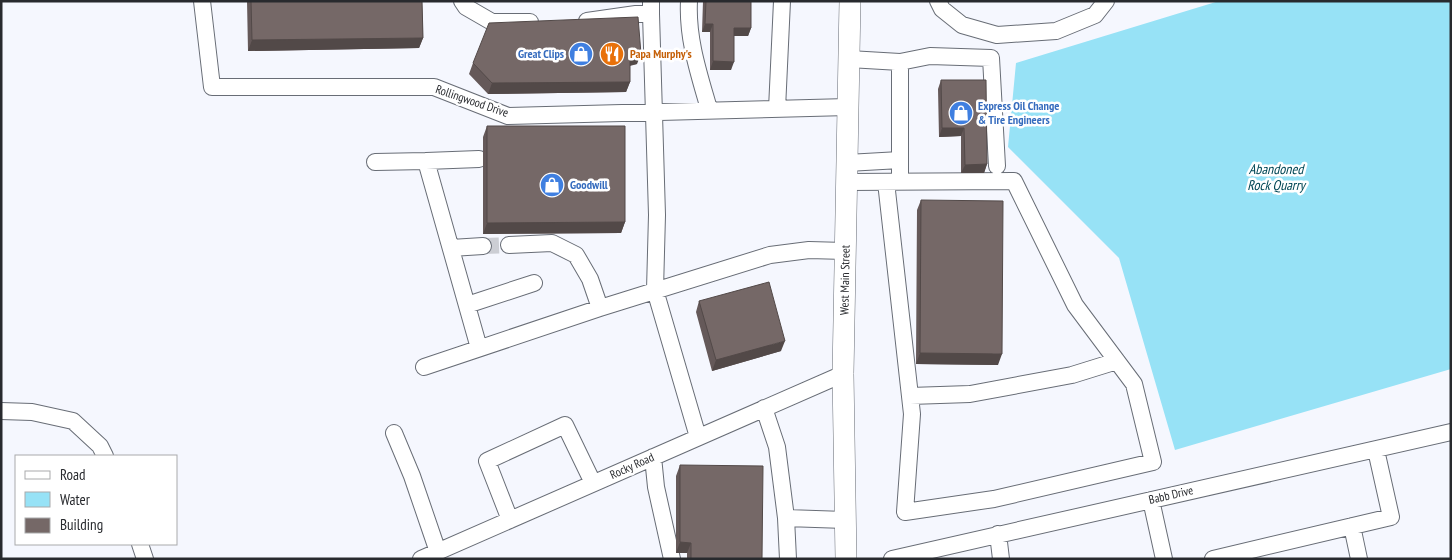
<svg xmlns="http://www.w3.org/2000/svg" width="1452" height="560" font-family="'PT Sans Narrow',sans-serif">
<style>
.water{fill:#97e2f6}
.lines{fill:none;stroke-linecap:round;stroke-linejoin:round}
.minor-tunnel{stroke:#ccced4;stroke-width:16;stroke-dasharray:16 8;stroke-linecap:butt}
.minor-casing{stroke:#686d76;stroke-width:18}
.major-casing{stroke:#686d76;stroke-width:22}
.minor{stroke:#fff;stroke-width:16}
.major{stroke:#fff;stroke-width:21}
.wall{fill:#655959}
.shaded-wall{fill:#524948}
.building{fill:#756867;stroke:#524948}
.labels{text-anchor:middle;stroke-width:5;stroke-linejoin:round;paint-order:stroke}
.shop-label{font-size:12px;font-weight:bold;fill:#366cbe;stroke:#fff;text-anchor:start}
.food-label{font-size:12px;font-weight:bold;fill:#c56008;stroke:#fff;text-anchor:start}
.street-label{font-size:12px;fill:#282a2e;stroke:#fff}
.water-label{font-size:14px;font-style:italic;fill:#004755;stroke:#fff}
</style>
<rect width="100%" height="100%" fill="#f5f7fe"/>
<!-- water -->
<path class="water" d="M 1219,1 L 1451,1 L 1451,369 L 1175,450 L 1119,258 L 1008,147 L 1016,63 Z"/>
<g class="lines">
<!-- minor-tunnel -->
<path class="minor-tunnel" d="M 483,246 L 509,245"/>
<!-- minor casing -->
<g class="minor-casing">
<path id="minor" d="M 202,1 L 212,87 L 434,87 L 508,116 L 848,107
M 462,1 L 466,7 L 492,22 L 530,22
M 689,1 C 687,39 699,74 709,109
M 938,1 L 942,9 L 962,25 L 997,35 L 1056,31 L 1095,15 L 1106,1
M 651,14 L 657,215 L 655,290 L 698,437
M 587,21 L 636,14 L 651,14 L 651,1
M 849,59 L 900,62 L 900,182
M 900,62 L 930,56 L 991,58 L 997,166
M 777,109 L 782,1
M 426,161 L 479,159
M 375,162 L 426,161 L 479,348
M 847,163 L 900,160
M 847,182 L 1014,181 L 1075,305 L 1134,384 L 1153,462 L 994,499 L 905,512 L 912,414 L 886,182
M 509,245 L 552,243 L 576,255 L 590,279 L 600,308
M 451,248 L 483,246
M 467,305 L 534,283
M 424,367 L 600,308 L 770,255 L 809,250 L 845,251
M 910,396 L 970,394 L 1072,375 L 1117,361
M 764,408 L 777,447 L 786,518 L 788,559
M 1,411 L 32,412 L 73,421 L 100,446 L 105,456
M 394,433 L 412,476 L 438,552
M 653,457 L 656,487 L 672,559
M 1151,500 L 1164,559
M 786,518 L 845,520
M 510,520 L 487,461 L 565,425 L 593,483
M 1352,526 L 1359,559
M 998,534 L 1001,559
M 140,544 L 145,559
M 421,559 L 843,374
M 892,559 L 1451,432
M 1213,559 L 1391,517 L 1376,450"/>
</g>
<!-- major casing -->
<g class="major-casing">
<path id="major" d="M 846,559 L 843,374 L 850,1"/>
</g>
<!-- minor -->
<use href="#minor" class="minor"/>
<!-- major -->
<use href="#major" class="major"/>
</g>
<!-- wall -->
<path class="wall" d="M 247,1 L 422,1 L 423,38 L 419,48 L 248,51 Z
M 703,1 L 751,1 L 751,28 L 748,36 L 734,36 L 731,70 L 710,70 L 710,32 L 702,32 Z
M 473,63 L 637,64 L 630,66 L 630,82 L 626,92 L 488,94 L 469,74 Z
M 941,80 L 987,164 L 984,173 L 961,173 L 961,136 L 939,137 L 938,89 Z
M 487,126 L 625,222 L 621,233 L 483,234 L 483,137 Z
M 921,200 L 998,365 L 916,364 L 917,210 Z
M 699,301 L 781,351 L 712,371 L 696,312 Z
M 680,465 L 762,559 L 687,559 L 687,553 L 676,553 L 676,476 Z"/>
<!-- shaded-wall -->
<path class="shaded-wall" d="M 705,24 L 713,24 L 710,32 L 702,32 Z
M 734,28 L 751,28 L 748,36 L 731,36 Z
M 423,38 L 419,48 L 248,51 L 252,40 Z
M 641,54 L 637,64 L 626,66 L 630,56 Z
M 713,61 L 734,62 L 731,70 L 710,70 Z
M 630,82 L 626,92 L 488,94 L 492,83 Z
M 942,128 L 964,128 L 961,136 L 939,137 Z
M 987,164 L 984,173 L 961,173 L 965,165 Z
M 625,222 L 621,233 L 483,234 L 487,223 Z
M 785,341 L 781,351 L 712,371 L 716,360 Z
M 920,353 L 1002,354 L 998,365 L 916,364 Z
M 680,542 L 691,543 L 687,553 L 676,553 Z"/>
<!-- building -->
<path class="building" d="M 251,1 L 422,1 L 423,38 L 252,40 Z
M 706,1 L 751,1 L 751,28 L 734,28 L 734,62 L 713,61 L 713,24 L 705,24 Z
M 638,17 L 641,54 L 630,56 L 630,82 L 492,83 L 473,63 L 489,23 Z
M 941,80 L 986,80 L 987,164 L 965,165 L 964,128 L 942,128 Z
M 487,126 L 625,126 L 625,222 L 487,223 Z
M 921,200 L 1003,201 L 1002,354 L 920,353 Z
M 769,282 L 785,341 L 716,360 L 699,301 Z
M 680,465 L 763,466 L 762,559 L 691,559 L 691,543 L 680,542 Z"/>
<!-- icons -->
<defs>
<g id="shop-disc" transform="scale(1.25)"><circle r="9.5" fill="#3f7fe0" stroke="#fff"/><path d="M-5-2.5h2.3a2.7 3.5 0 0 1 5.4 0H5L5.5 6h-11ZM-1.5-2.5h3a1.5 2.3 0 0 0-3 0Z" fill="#fff"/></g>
<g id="restaurant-disc" transform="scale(1.25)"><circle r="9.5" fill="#e8710a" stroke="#fff"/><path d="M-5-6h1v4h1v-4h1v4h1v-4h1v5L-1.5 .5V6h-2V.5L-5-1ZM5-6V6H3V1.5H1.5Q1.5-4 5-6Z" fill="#fff"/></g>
</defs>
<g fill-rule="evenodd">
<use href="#shop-disc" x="581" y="54"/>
<use href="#restaurant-disc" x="612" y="54"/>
<use href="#shop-disc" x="961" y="113"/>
<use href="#shop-disc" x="552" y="185"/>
</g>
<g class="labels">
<!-- shop labels -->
<g class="shop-label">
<text x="564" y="58" text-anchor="end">Great Clips</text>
<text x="978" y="110">Express Oil Change<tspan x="978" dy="14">&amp; Tire Engineers</tspan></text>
<text x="570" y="189">Goodwill</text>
</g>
<!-- food labels -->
<g class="food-label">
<text x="630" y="58">Papa Murphy's</text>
</g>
<!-- street labels -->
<g class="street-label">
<text transform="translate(472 101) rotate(19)" y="4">Rollingwood Drive</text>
<text transform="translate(845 280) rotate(-89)" y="4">West Main Street</text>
<text transform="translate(632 466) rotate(-24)" y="4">Rocky Road</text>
<text transform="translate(1171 495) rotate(-13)" y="4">Babb Drive</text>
</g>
<!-- water labels -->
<g class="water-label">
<text x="1276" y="174">Abandoned<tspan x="1276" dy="16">Rock Quarry</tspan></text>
</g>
</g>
<!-- border -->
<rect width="1452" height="560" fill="none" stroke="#282a2e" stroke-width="5"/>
<!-- legend -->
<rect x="15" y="455" width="162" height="90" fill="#ffffff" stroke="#a9aaab"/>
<rect x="25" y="471" width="25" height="8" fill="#ffffff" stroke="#a9aaab"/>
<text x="60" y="480" font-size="15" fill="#282a2e">Road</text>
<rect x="25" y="492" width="25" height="15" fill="#97e2f6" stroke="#a9aaab"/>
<text x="60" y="505" font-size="15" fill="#282a2e">Water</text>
<rect x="25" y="518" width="25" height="15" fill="#756867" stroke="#a9aaab"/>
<text x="60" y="530" font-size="15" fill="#282a2e">Building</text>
</svg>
